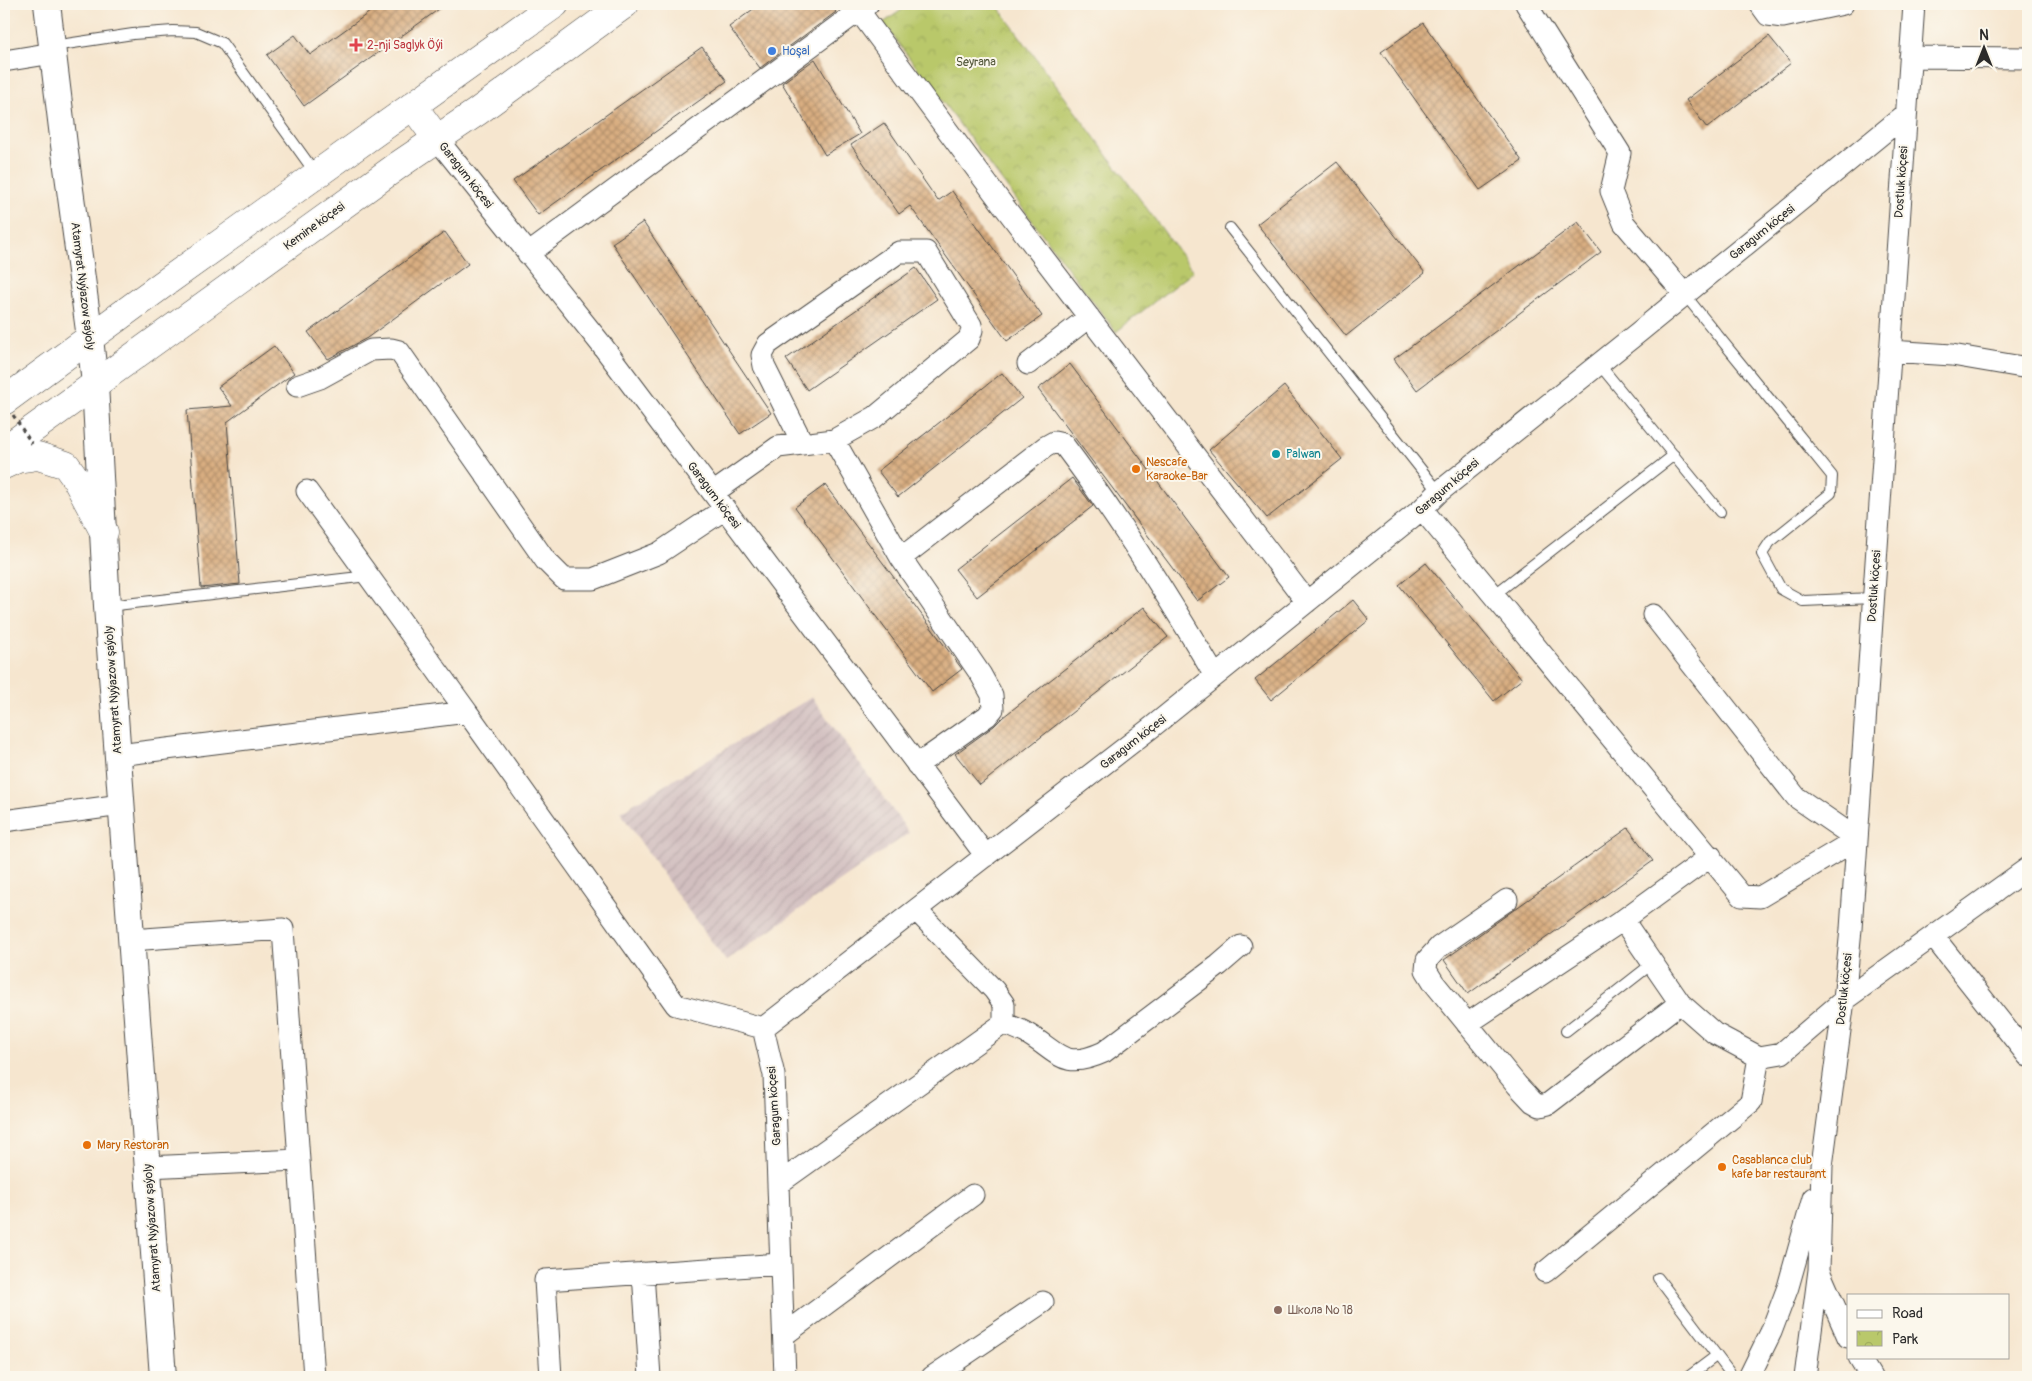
<svg xmlns="http://www.w3.org/2000/svg" width="2032" height="1381" font-family="Pangolin,sans-serif">
<style>
.industrial{fill:url(#industrial-furrows)}
.park{fill:url(#park-crowns);stroke:#727a4b}
.building{fill:url(#building-cross-hatch)}
.lines{fill:none;stroke-linecap:round;stroke-linejoin:round}
.service-casing{stroke:#494744;stroke-width:12}
.minor-casing{stroke:#494744;stroke-width:23}
.tertiary-casing{stroke:#494744;stroke-width:28}
.secondary-casing{stroke:#494744;stroke-width:29}
.primary-casing{stroke:#494744;stroke-width:29}
.service{stroke:#fff;stroke-width:10}
.minor{stroke:#fff;stroke-width:21}
.tertiary{stroke:#fff;stroke-width:26}
.secondary{stroke:#fff;stroke-width:28}
.primary{stroke:#fff;stroke-width:28}
.path-bridge{stroke:#494744;stroke-width:3;stroke-dasharray:4 4;stroke-linecap:butt}
.health-dot{fill:#e0444e;stroke:#fbf7ec;stroke-width:2}
.shop-dot{fill:#3f7fe0;stroke:#fbf7ec;stroke-width:2}
.culture-dot{fill:#0f9aa8;stroke:#fbf7ec;stroke-width:2}
.food-dot{fill:#e8710a;stroke:#fbf7ec;stroke-width:2}
.education-dot{fill:#8d6e63;stroke:#fbf7ec;stroke-width:2}
.labels{text-anchor:middle;stroke-width:4;stroke-linejoin:round;paint-order:stroke}
.health-label{font-size:12px;fill:#be3a42;stroke:#fbf7ec;text-anchor:start}
.shop-label{font-size:12px;fill:#366cbe;stroke:#fbf7ec;text-anchor:start}
.park-label{font-size:12px;fill:#565a3e;stroke:#fbf7ec}
.street-label{font-size:12px;fill:#2b2b2b;stroke:#fbf7ec}
.culture-label{font-size:12px;fill:#0d838f;stroke:#fbf7ec;text-anchor:start}
.food-label{font-size:12px;fill:#c56008;stroke:#fbf7ec;text-anchor:start}
.education-label{font-size:12px;fill:#785e54;stroke:#fbf7ec;text-anchor:start}
</style>
<defs>
<pattern id="industrial-furrows" width="10" height="10" patternUnits="userSpaceOnUse" patternTransform="scale(1.25)"><rect width="10" height="10" fill="#d2bfc0"/><path d="M-1 1l2-2M0 10L10 0M9 11l2-2" fill="none" stroke="#b4a4a5"/></pattern>
<pattern id="park-crowns" width="20" height="18" patternUnits="userSpaceOnUse" patternTransform="scale(1.25)"><rect width="20" height="18" fill="#b9c86b"/><path d="M2 6a3 3 0 1 1 6 0M12 15a3 3 0 1 1 6 0" fill="none" stroke="#9fac5d"/></pattern>
<pattern id="building-cross-hatch" width="8" height="8" patternUnits="userSpaceOnUse" patternTransform="scale(1.25)"><rect width="8" height="8" fill="#d9ae81"/><path d="M0 0l8 8M0 8l8-8" fill="none" stroke="#b08e6a"/></pattern>
</defs>
<rect width="100%" height="100%" fill="#fbf7ec"/>
<filter id="ink" filterUnits="userSpaceOnUse"><feTurbulence type="fractalNoise" baseFrequency=".02" numOctaves="2"/><feDisplacementMap in="SourceGraphic" scale="10" xChannelSelector="R" yChannelSelector="G"/><feConvolveMatrix kernelMatrix="1 2 1 2 8 2 1 2 1" color-interpolation-filters="sRGB"/></filter>
<filter id="wash" filterUnits="userSpaceOnUse"><feTurbulence type="fractalNoise" baseFrequency=".0096" numOctaves="4" result="noise"/><feDisplacementMap in="SourceGraphic" scale="20" xChannelSelector="R" yChannelSelector="G"/><feGaussianBlur stdDeviation="1.12" result="paint"/><feColorMatrix in="noise" values="0 0 0 0 0 0 0 0 0 0 0 0 0 0 0 0 0 1.4 0 .05"/><feComposite in="paint" operator="in"/></filter>
<g filter="url(#wash)">
<rect width="100%" height="100%" fill="#f6e6cf"/>
<!-- industrial -->
<path class="industrial" d="M 812,697 L 909,833 L 726,961 L 685,906 L 620,812 Z"/>
<!-- park -->
<path class="park" d="M 910,4 L 996,4 L 1193,271 L 1116,332 L 883,23 Z"/>
<g id="blocks">
<!-- building -->
<path class="building" d="M 381,4 L 446,4 L 304,106 L 267,55 L 295,35 L 310,55 Z
M 760,4 L 829,4 L 836,12 L 760,68 L 729,27 Z
M 1423,23 L 1522,161 L 1480,190 L 1381,52 Z
M 1769,36 L 1791,63 L 1707,128 L 1686,100 Z
M 702,47 L 727,81 L 538,215 L 513,181 Z
M 815,59 L 860,134 L 825,155 L 782,83 Z
M 884,123 L 938,201 L 952,191 L 1042,316 L 1007,341 L 910,206 L 899,214 L 851,145 Z
M 1337,162 L 1425,273 L 1346,336 L 1257,224 Z
M 643,222 L 771,413 L 740,434 L 612,243 Z
M 1578,222 L 1601,252 L 1417,390 L 1394,359 Z
M 445,232 L 468,264 L 367,338 L 328,359 L 308,332 Z
M 916,268 L 937,299 L 807,390 L 786,359 Z
M 274,346 L 294,373 L 227,422 L 240,584 L 201,588 L 187,410 L 232,406 L 218,387 Z
M 1070,364 L 1229,577 L 1197,601 L 1038,389 Z
M 1002,373 L 1022,398 L 898,497 L 878,471 Z
M 1284,386 L 1342,459 L 1267,518 L 1209,450 Z
M 1072,478 L 1093,506 L 977,597 L 955,569 Z
M 825,485 L 962,669 L 932,692 L 795,507 Z
M 1426,563 L 1522,679 L 1494,701 L 1399,585 Z
M 1353,600 L 1369,620 L 1271,700 L 1255,680 Z
M 1144,607 L 1168,637 L 980,785 L 955,754 L 994,726 L 1003,717 Z
M 1628,828 L 1653,861 L 1468,994 L 1444,960 Z"/>
</g>
</g>
<g filter="url(#ink)">
<use href="#blocks" fill-opacity="0" stroke="#494744" stroke-width="1"/>
<g class="lines">
<!-- service casing -->
<g class="service-casing">
<path id="service" d="M 53,46 L 133,34 L 173,31 L 196,32 L 222,43 L 316,174
M 1230,228 L 1439,492
M 1685,295 L 1832,476 L 1831,493 L 1770,542 L 1762,554 L 1781,589 L 1803,601 L 1873,598
M 1599,364 L 1720,512
M 1494,595 L 1674,455
M 108,606 L 368,576
M 1566,1031 L 1653,963
M 1658,1278 L 1733,1377
M 1688,1377 L 1716,1356"/>
</g>
<!-- minor casing -->
<g class="minor-casing">
<path id="minor" d="M 1526,4 L 1620,153 L 1611,191 L 1624,223 L 1685,295
M 1760,4 L 1768,15 L 1783,17 L 1843,4
M 859,11 L 1003,205 L 1307,602
M 1910,57 L 2028,58
M 4,61 L 53,53
M 437,139 L 601,344 L 986,856
M 528,254 L 868,4
M 1890,351 L 1952,355 L 2028,368
M 1028,364 L 1089,317
M 297,386 L 320,378 L 371,350 L 391,349 L 399,351 L 545,560 L 564,579 L 593,579 L 659,553 L 725,509
M 834,440 L 901,558 L 981,675 L 992,695 L 993,709 L 987,716 L 917,765
M 307,491 L 467,712
M 713,493 L 778,447 L 834,440 L 875,417 L 969,339 L 972,330 L 971,325 L 926,252 L 899,252 L 768,344 L 762,355 L 764,366 L 803,444
M 1422,509 L 1742,896 L 1760,897 L 1857,839 L 1796,797 L 1653,615
M 901,558 L 1045,447 L 1054,442 L 1063,444 C 1119,518 1168,596 1215,676
M 118,755 L 467,712 L 676,1005 L 763,1028
M 4,821 L 121,805
M 1507,900 L 1439,947 L 1427,960 L 1426,970 L 1434,983 L 1517,1085 L 1533,1102 L 1540,1106 L 1548,1104 L 1680,1003 L 1714,1033 L 1759,1057
M 1623,920 L 1680,1003
M 1933,936 L 2028,1056
M 131,940 L 283,929 L 314,1377
M 1004,1023 C 1012,1027 1019,1029 1026,1033 C 1059,1052 1062,1071 1104,1052 L 1219,965 L 1241,946
M 1467,1024 L 1623,920 L 1711,856
M 147,1167 L 299,1160
M 778,1184 L 1004,1023 L 1004,1004 L 994,990 L 916,910
M 1819,1271 L 1848,1337
M 1545,1272 L 1751,1102 L 1759,1057 L 1782,1053 L 1844,1000 L 2028,868
M 643,1273 L 650,1377
M 784,1335 L 973,1195
M 1859,1357 L 1871,1377
M 551,1377 L 545,1280 L 780,1264
M 785,1377 L 774,1075 L 763,1028 L 1152,727 L 1422,509 L 1439,492 L 1639,332 L 1906,114
M 932,1377 L 1043,1302
M 1749,1377 L 1771,1332 L 1788,1287 L 1813,1198
M 1805,1377 L 1819,1270 L 1822,1166 L 1844,1000 L 1851,929 L 1914,4"/>
</g>
<!-- tertiary casing -->
<g class="tertiary-casing">
<path id="tertiary" d="M 47,4 L 64,145 L 90,338 L 95,384 L 107,606 L 163,1377"/>
</g>
<!-- secondary casing -->
<g class="secondary-casing">
<path id="secondary" d="M 413,106 L 437,139
M 4,465 L 17,459 L 38,456 L 66,465 L 76,479 L 104,532"/>
</g>
<!-- primary casing -->
<g class="primary-casing">
<path id="primary" d="M 4,401 L 162,285 L 555,4
M 4,450 L 400,164 L 477,112 L 625,4"/>
</g>
<!-- service -->
<use href="#service" class="service"/>
<!-- minor -->
<use href="#minor" class="minor"/>
<!-- tertiary -->
<use href="#tertiary" class="tertiary"/>
<!-- secondary -->
<use href="#secondary" class="secondary"/>
<!-- primary -->
<use href="#primary" class="primary"/>
<!-- path-bridge -->
<path class="path-bridge" d="M 13,415 L 32,444"/>
</g>
</g>
<!-- markers -->
<path class="health-dot" d="M353.5 37.5h5v5h5v5h-5v5h-5v-5h-5v-5h5z"/>
<circle class="shop-dot" cx="772" cy="51" r="5"/>
<circle class="culture-dot" cx="1276" cy="454" r="5"/>
<g class="food-dot">
<circle cx="1136" cy="469" r="5"/>
<circle cx="87" cy="1145" r="5"/>
<circle cx="1722" cy="1167" r="5"/>
</g>
<circle class="education-dot" cx="1278" cy="1310" r="5"/>
<g class="labels">
<!-- health labels -->
<g class="health-label">
<text x="367" y="49">2-nji Saglyk Öýi</text>
</g>
<!-- shop labels -->
<g class="shop-label">
<text x="782" y="55">Hoşal</text>
</g>
<!-- park labels -->
<g class="park-label">
<text x="976" y="66">Seyrana</text>
</g>
<!-- street labels -->
<g class="street-label">
<text transform="translate(466 175) rotate(52)" y="4">Garagum köçesi</text>
<text transform="translate(1901 182) rotate(-86)" y="4">Dostluk köçesi</text>
<text transform="translate(314 226) rotate(-36)" y="4">Kemine köçesi</text>
<text transform="translate(1762 232) rotate(-39)" y="4">Garagum köçesi</text>
<text transform="translate(83 286) rotate(83)" y="4">Atamyrat Nyýazow şaýoly</text>
<text transform="translate(1447 487) rotate(-41)" y="4">Garagum köçesi</text>
<text transform="translate(714 495) rotate(53)" y="4">Garagum köçesi</text>
<text transform="translate(1874 586) rotate(-86)" y="4">Dostluk köçesi</text>
<text transform="translate(113 690) rotate(-94)" y="4">Atamyrat Nyýazow şaýoly</text>
<text transform="translate(1133 742) rotate(-38)" y="4">Garagum köçesi</text>
<text transform="translate(1844 989) rotate(-84)" y="4">Dostluk köçesi</text>
<text transform="translate(774 1106) rotate(-94)" y="4">Garagum köçesi</text>
<text transform="translate(152 1228) rotate(-94)" y="4">Atamyrat Nyýazow şaýoly</text>
</g>
<!-- culture labels -->
<g class="culture-label">
<text x="1286" y="458">Palwan</text>
</g>
<!-- food labels -->
<g class="food-label">
<text x="1146" y="466">Nescafe<tspan x="1146" dy="14">Karaoke-Bar</tspan></text>
<text x="97" y="1149">Mary Restoran</text>
<text x="1732" y="1164">Casablanca club<tspan x="1732" dy="14">kafe bar restaurant</tspan></text>
</g>
<!-- education labels -->
<g class="education-label">
<text x="1288" y="1314">Школа № 18</text>
</g>
</g>
<!-- margin -->
<rect width="2032" height="1381" fill="none" stroke="#fbf7ec" stroke-width="20"/>
<!-- legend -->
<rect x="1847" y="1294" width="162" height="65" fill="#fbf7ec" stroke="#a8a59f"/>
<rect x="1857" y="1310" width="25" height="8" fill="#ffffff" stroke="#a8a59f"/>
<text x="1892" y="1318" font-size="15" fill="#2b2b2b">Road</text>
<rect x="1857" y="1331" width="25" height="15" fill="url(#park-crowns)" stroke="#a8a59f"/>
<text x="1892" y="1344" font-size="15" fill="#2b2b2b">Park</text>
<!-- north arrow -->
<g transform="translate(1984 48)" stroke="#fbf7ec" stroke-width="4" paint-order="stroke">
<path d="M0-4L9 19L0 12L-9 19Z" fill="#2b2b2b"/>
<text y="-8" font-size="14" font-weight="bold" text-anchor="middle" fill="#2b2b2b">N</text>
</g>
</svg>
